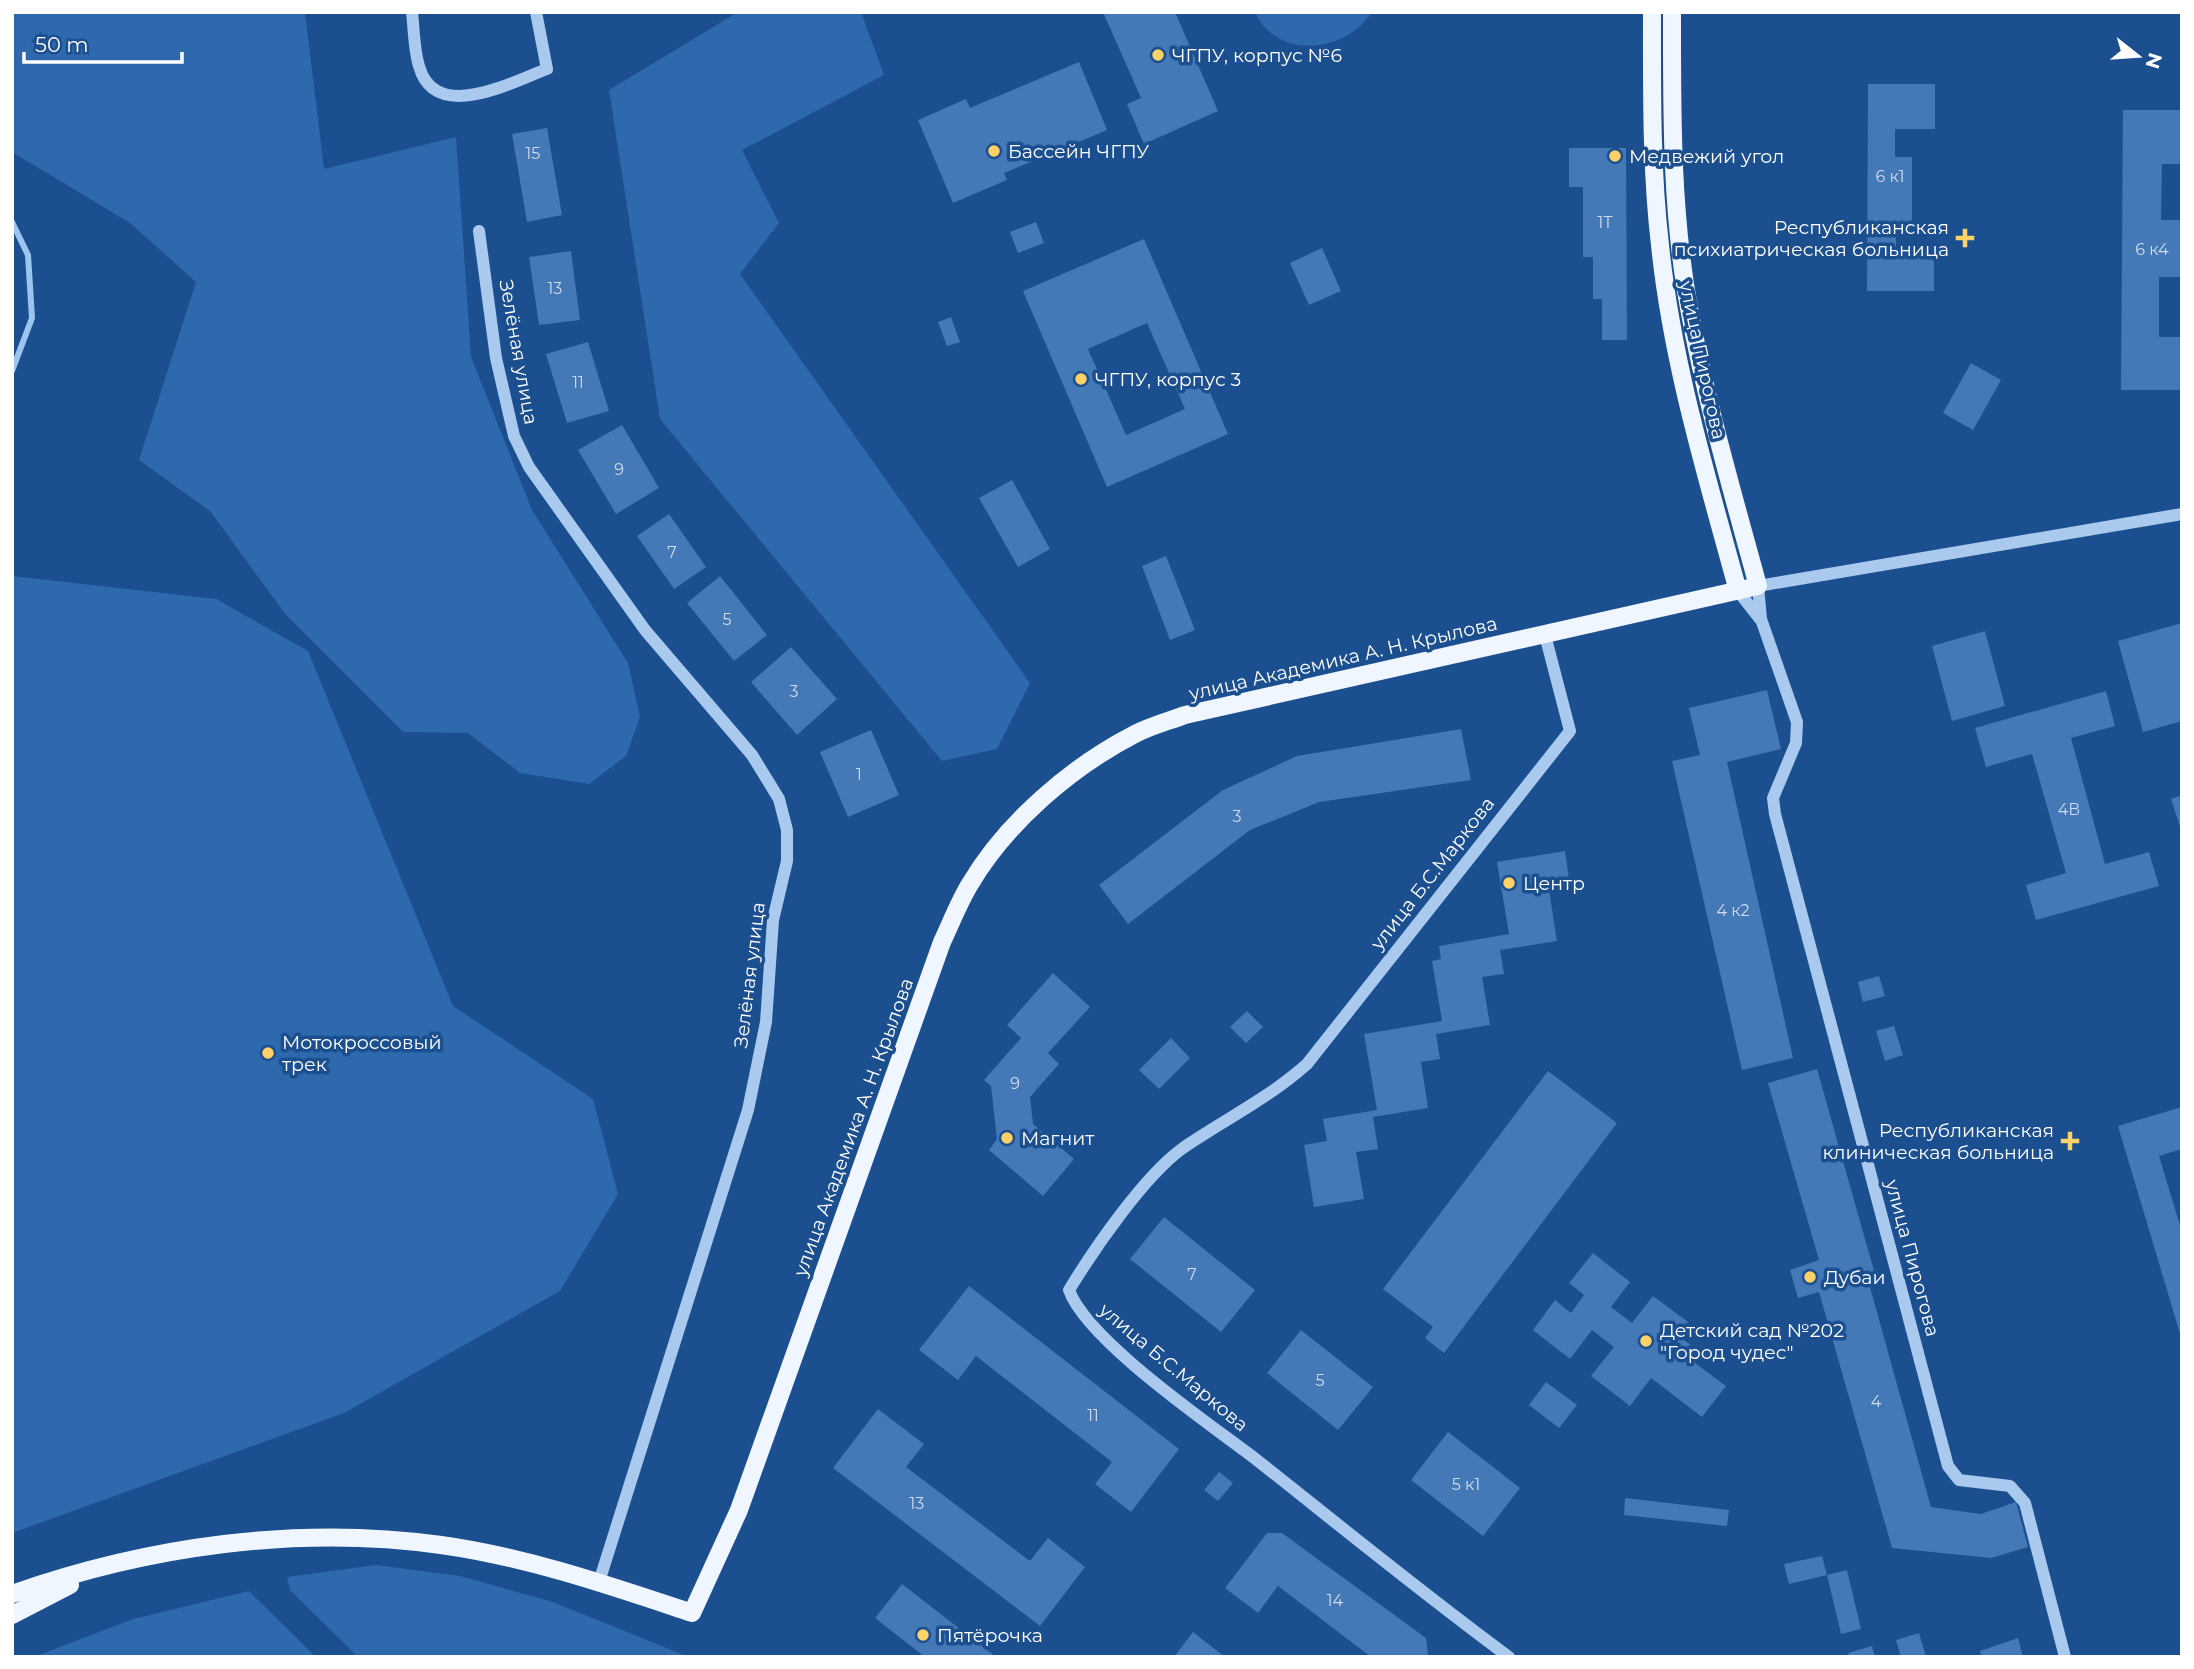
<svg xmlns="http://www.w3.org/2000/svg" width="2194" height="1669" font-family="Montserrat,sans-serif">
<style>
.green{fill:#2e69ad}
.lines{fill:none;stroke-linecap:round;stroke-linejoin:round}
.stream{stroke:#9cc4f0;stroke-width:6}
.building{fill:#4478b7;fill-rule:evenodd}
.minor{stroke:#a9c9ee;stroke-width:12}
.major{stroke:#f0f6ff;stroke-width:18}
.poi-dot{fill:#ffd166;stroke:#1b4f8f;stroke-width:2.5}
.labels{text-anchor:middle;stroke-width:7;stroke-linejoin:round;paint-order:stroke}
.number-label{font-size:16px;fill:#d0dded}
.poi-label{font-size:19px;fill:#fff;stroke:#1b4f8f;text-anchor:start}
.street-label{font-size:19px;fill:#fff;stroke:#1b4f8f}
</style>
<rect width="100%" height="100%" fill="#1b4f8f"/>
<!-- green -->
<path class="green" d="M 12,12 L 305,12 L 324,169 L 456,137 L 471,357 L 532,510 L 628,663 L 640,717 L 626,756 L 589,784 L 520,773 L 468,733 L 403,732 L 286,615 L 210,511 L 139,460 L 196,282 L 130,223 L 12,152 Z
M 738,12 L 861,12 L 884,75 L 742,150 L 779,223 L 740,274 L 1030,683 L 997,749 L 942,761 L 660,419 L 609,90 Z
M 1255,12 L 1372,12 C 1346,53 1277,61 1255,12 Z
M 12,576 L 216,599 L 308,651 L 453,1006 L 593,1099 L 618,1194 L 560,1291 L 344,1413 L 12,1533 Z
M 376,1565 L 460,1576 L 553,1602 L 689,1657 L 358,1657 L 290,1590 L 287,1577 Z
M 249,1591 L 316,1657 L 34,1657 L 133,1619 Z"/>
<g class="lines">
<!-- stream -->
<path class="stream" d="M 12,222 L 28,255 L 32,318 L 12,371"/>
</g>
<!-- building -->
<path class="building" d="M 1103,12 L 1175,12 L 1218,111 L 1144,144 L 1127,104 L 1141,98 Z
M 1079,62 L 1107,130 L 1004,173 L 1007,180 L 953,203 L 918,120 L 966,99 L 970,108 Z
M 1868,84 L 1935,84 L 1935,129 L 1895,129 L 1895,157 L 1912,157 L 1912,227 L 1896,227 L 1896,256 L 1934,256 L 1934,291 L 1867,291 Z
M 2123,110 L 2182,110 L 2182,164 L 2162,164 L 2161,220 L 2182,220 L 2182,277 L 2159,277 L 2159,337 L 2182,337 L 2182,390 L 2121,390 Z
M 547,128 L 562,215 L 527,222 L 512,134 Z
M 1569,148 L 1626,148 L 1627,340 L 1602,340 L 1602,299 L 1593,299 L 1593,257 L 1583,257 L 1583,187 L 1569,187 Z
M 1036,222 L 1044,243 L 1018,253 L 1010,232 Z
M 1144,239 L 1228,434 L 1107,487 L 1023,291 ZM 1147,323 L 1185,409 L 1126,435 L 1088,349 Z
M 1322,248 L 1341,291 L 1309,305 L 1290,263 Z
M 571,251 L 580,320 L 539,325 L 529,257 Z
M 951,317 L 960,342 L 947,346 L 938,322 Z
M 588,342 L 609,411 L 567,423 L 546,354 Z
M 1971,363 L 2001,380 L 1973,430 L 1943,413 Z
M 622,425 L 659,488 L 616,514 L 578,450 Z
M 1012,480 L 1050,549 L 1018,567 L 979,498 Z
M 669,514 L 706,567 L 674,589 L 637,536 Z
M 1166,556 L 1195,630 L 1170,640 L 1142,566 Z
M 720,576 L 767,635 L 734,661 L 687,603 Z
M 2182,623 L 2182,721 L 2143,732 L 2118,641 Z
M 1985,631 L 2005,706 L 1952,721 L 1932,646 Z
M 791,647 L 837,699 L 797,735 L 751,682 Z
M 1767,690 L 1781,749 L 1727,762 L 1793,1058 L 1742,1070 L 1672,761 L 1700,755 L 1689,708 Z
M 2106,691 L 2115,726 L 2071,738 L 2105,864 L 2149,852 L 2159,886 L 2036,920 L 2026,885 L 2066,873 L 2032,754 L 1986,767 L 1975,728 Z
M 1461,729 L 1471,780 L 1319,802 L 1250,830 L 1128,924 L 1099,885 L 1223,790 L 1297,756 Z
M 871,730 L 899,795 L 848,817 L 820,752 Z
M 2182,795 L 2182,830 L 2181,830 L 2171,799 Z
M 1565,851 L 1570,886 L 1549,890 L 1557,941 L 1500,950 L 1504,974 L 1482,977 L 1490,1025 L 1436,1034 L 1440,1059 L 1421,1062 L 1428,1108 L 1373,1117 L 1378,1149 L 1356,1152 L 1364,1199 L 1314,1207 L 1304,1145 L 1327,1141 L 1323,1119 L 1377,1110 L 1364,1034 L 1442,1021 L 1432,961 L 1441,959 L 1439,946 L 1509,934 L 1497,862 Z
M 1053,973 L 1090,1007 L 1048,1053 L 1059,1064 L 1030,1097 L 1033,1124 L 1074,1159 L 1043,1196 L 989,1150 L 997,1139 L 991,1086 L 984,1080 L 1021,1038 L 1007,1025 Z
M 1879,976 L 1885,996 L 1863,1002 L 1858,982 Z
M 1247,1011 L 1263,1027 L 1246,1043 L 1230,1027 Z
M 1894,1026 L 1903,1055 L 1885,1061 L 1876,1031 Z
M 1171,1038 L 1190,1058 L 1159,1089 L 1139,1070 Z
M 1817,1069 L 1878,1285 L 1870,1287 L 1931,1507 L 1981,1514 L 2016,1502 L 2028,1547 L 1991,1558 L 1892,1548 L 1819,1292 L 1798,1298 L 1790,1270 L 1819,1260 L 1768,1083 Z
M 1548,1071 L 1617,1123 L 1444,1353 L 1425,1338 L 1433,1327 L 1383,1289 Z
M 2182,1107 L 2182,1149 L 2159,1156 L 2182,1232 L 2181,1337 L 2118,1126 Z
M 1164,1217 L 1255,1290 L 1221,1332 L 1130,1259 Z
M 1593,1253 L 1630,1282 L 1611,1307 L 1632,1323 L 1653,1296 L 1688,1322 L 1678,1335 L 1702,1354 L 1695,1363 L 1726,1386 L 1702,1417 L 1651,1378 L 1630,1406 L 1591,1376 L 1614,1347 L 1592,1330 L 1570,1359 L 1533,1330 L 1555,1300 L 1571,1313 L 1584,1295 L 1569,1283 Z
M 969,1286 L 1179,1449 L 1131,1512 L 1095,1484 L 1112,1462 L 976,1356 L 958,1380 L 919,1350 Z
M 1301,1330 L 1373,1387 L 1338,1430 L 1267,1373 Z
M 1546,1382 L 1577,1405 L 1559,1428 L 1529,1405 Z
M 878,1409 L 924,1444 L 906,1467 L 1030,1561 L 1048,1538 L 1085,1567 L 1040,1626 L 833,1468 Z
M 1448,1432 L 1520,1488 L 1483,1536 L 1411,1480 Z
M 1219,1472 L 1233,1483 L 1218,1501 L 1204,1490 Z
M 1625,1498 L 1729,1510 L 1727,1526 L 1624,1515 Z
M 1267,1533 L 1282,1533 L 1426,1638 L 1428,1654 L 1426,1657 L 1371,1657 L 1278,1586 L 1258,1613 L 1225,1588 Z
M 1822,1556 L 1827,1575 L 1789,1584 L 1784,1564 Z
M 1847,1570 L 1861,1629 L 1841,1634 L 1827,1575 Z
M 902,1584 L 996,1657 L 925,1657 L 875,1618 Z
M 1193,1632 L 1225,1657 L 1174,1657 Z
M 1919,1633 L 1926,1657 L 1901,1657 L 1896,1640 Z
M 2018,1638 L 2023,1657 L 1982,1657 L 1980,1651 Z
M 1872,1646 L 1875,1657 L 1850,1657 L 1848,1653 Z"/>
<g class="lines">
<!-- minor -->
<path class="minor" d="M 412,12 C 414,30 414,50 419,66 C 435,124 512,82 547,69 L 536,12
M 479,231 L 496,358 L 514,436 L 529,467 L 645,630 L 752,755 L 779,799 L 787,830 L 787,861 L 773,920 L 766,1022 L 748,1110 L 599,1582
M 1738,591 L 1760,619
M 1509,1657 C 1422,1593 1338,1524 1253,1457 C 1207,1422 1087,1340 1069,1290 C 1094,1249 1144,1176 1183,1148 C 1224,1120 1269,1098 1307,1064 L 1570,731 L 1545,635
M 2065,1657 L 2025,1503 L 2010,1486 L 1959,1480 L 1948,1466 L 1775,814 L 1773,798 L 1796,743 L 1797,722 L 1761,619 L 1758,586 L 2182,514"/>
<!-- major -->
<path class="major" d="M 1652,12 C 1652,90 1651,168 1660,245 C 1672,363 1707,477 1738,591
M 12,1594 C 148,1546 299,1525 441,1545 C 527,1557 611,1586 692,1613 L 739,1510 L 942,942 C 951,923 959,902 970,884 C 1007,822 1071,767 1135,734 C 1150,726 1169,721 1185,715 L 1758,586 C 1733,494 1706,402 1689,308 C 1671,211 1672,111 1672,12
M 12,1615 L 70,1585"/>
</g>
<!-- markers -->
<g class="poi-dot">
<circle cx="1158" cy="55" r="7"/>
<circle cx="994" cy="151" r="7"/>
<circle cx="1615" cy="156" r="7"/>
<path d="M1961.5 227.5h7v7h7v7h-7v7h-7v-7h-7v-7h7z"/>
<circle cx="1081" cy="379" r="7"/>
<circle cx="1509" cy="883" r="7"/>
<circle cx="268" cy="1053" r="7"/>
<circle cx="1007" cy="1138" r="7"/>
<path d="M2066.5 1130.5h7v7h7v7h-7v7h-7v-7h-7v-7h7z"/>
<circle cx="1810" cy="1277" r="7"/>
<circle cx="1646" cy="1341" r="7"/>
<circle cx="923" cy="1635" r="7"/>
</g>
<g class="labels">
<!-- number labels -->
<g class="number-label">
<text x="533" y="159">15</text>
<text x="1890" y="182">6 к1</text>
<text x="1605" y="228">1Т</text>
<text x="2152" y="255">6 к4</text>
<text x="555" y="294">13</text>
<text x="578" y="388">11</text>
<text x="619" y="475">9</text>
<text x="672" y="558">7</text>
<text x="727" y="625">5</text>
<text x="794" y="697">3</text>
<text x="859" y="780">1</text>
<text x="2069" y="815">4В</text>
<text x="1237" y="822">3</text>
<text x="1733" y="916">4 к2</text>
<text x="1015" y="1089">9</text>
<text x="1192" y="1280">7</text>
<text x="1320" y="1386">5</text>
<text x="1876" y="1407">4</text>
<text x="1093" y="1421">11</text>
<text x="1466" y="1490">5 к1</text>
<text x="917" y="1509">13</text>
<text x="1335" y="1606">14</text>
</g>
<!-- poi labels -->
<g class="poi-label">
<text x="1172" y="62">ЧГПУ, корпус №6</text>
<text x="1008" y="158">Бассейн ЧГПУ</text>
<text x="1629" y="163">Медвежий угол</text>
<text x="1949" y="234" text-anchor="end">Республиканская<tspan x="1949" dy="22">психиатрическая больница</tspan></text>
<text x="1095" y="386">ЧГПУ, корпус 3</text>
<text x="1523" y="890">Центр</text>
<text x="282" y="1049">Мотокроссовый<tspan x="282" dy="22">трек</tspan></text>
<text x="2054" y="1137" text-anchor="end">Республиканская<tspan x="2054" dy="22">клиническая больница</tspan></text>
<text x="1021" y="1145">Магнит</text>
<text x="1824" y="1284">Дубаи</text>
<text x="1660" y="1337">Детский сад №202<tspan x="1660" dy="22">"Город чудес"</tspan></text>
<text x="937" y="1642">Пятёрочка</text>
</g>
<!-- street labels -->
<g class="street-label">
<text transform="translate(519 352) rotate(80)" y="7">Зелёная улица</text>
<text transform="translate(1703 360) rotate(78)" y="7">улица Пирогова</text>
<text transform="translate(1343 658) rotate(-13)" y="7">улица Академика А. Н. Крылова</text>
<text transform="translate(1432 873) rotate(-52)" y="7">улица Б.С.Маркова</text>
<text transform="translate(749 975) rotate(-83)" y="7">Зелёная улица</text>
<text transform="translate(853 1127) rotate(-70)" y="7">улица Академика А. Н. Крылова</text>
<text transform="translate(1913 1258) rotate(75)" y="7">улица Пирогова</text>
<text transform="translate(1174 1367) rotate(40)" y="7">улица Б.С.Маркова</text>
</g>
</g>
<!-- border -->
<rect width="2194" height="1669" fill="none" stroke="#ffffff" stroke-width="28"/>
<!-- north arrow -->
<g transform="translate(2138 56) rotate(107)" stroke="#1b4f8f" stroke-width="5" paint-order="stroke">
<path d="M0-5L12 26L0 18L-12 26Z" fill="#ffffff"/>
<text y="-10" font-size="19" font-weight="bold" text-anchor="middle" fill="#ffffff">N</text>
</g>
<!-- scale -->
<path d="M24 52v10h158v-10" fill="none" stroke="#ffffff" stroke-width="3.5"/>
<text x="35" y="52" font-size="21" fill="#ffffff" stroke="#1b4f8f" stroke-width="5" paint-order="stroke">50 m</text>
</svg>
